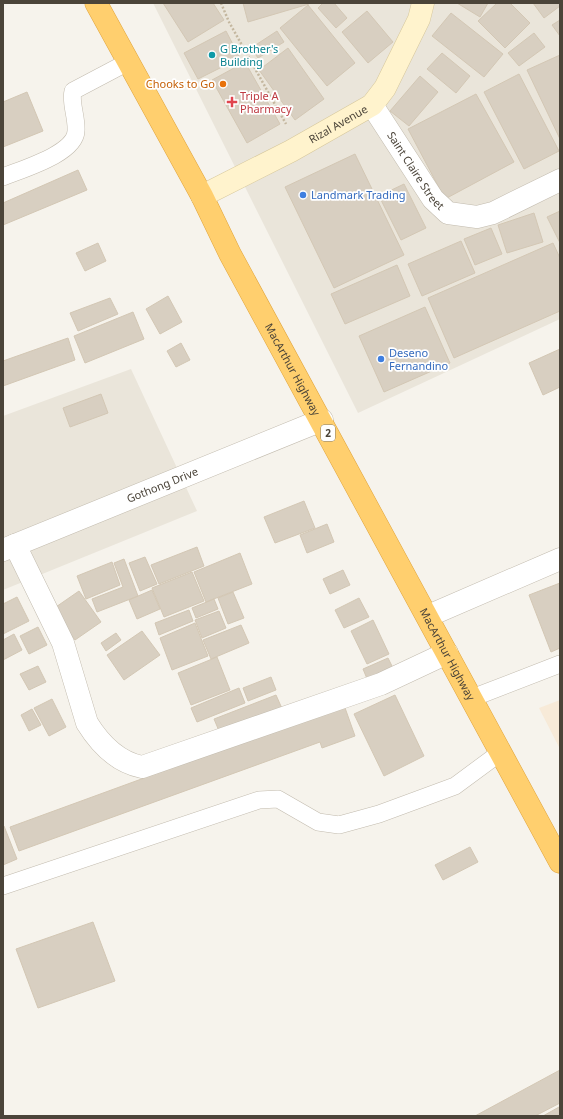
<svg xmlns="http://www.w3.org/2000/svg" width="563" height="1119" font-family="'Noto Sans',sans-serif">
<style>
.residential{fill:#eae5da}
.commercial{fill:#f7ead8}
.building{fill:#d8cfc1;stroke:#d3c7b4}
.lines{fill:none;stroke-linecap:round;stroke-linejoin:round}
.lane-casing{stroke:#c2bbae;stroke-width:18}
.street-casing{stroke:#c2bbae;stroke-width:23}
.secondary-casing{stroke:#d6c79b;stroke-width:23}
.highway-casing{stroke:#e0a43c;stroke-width:23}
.path{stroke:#c4b79f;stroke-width:2.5;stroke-dasharray:2 2;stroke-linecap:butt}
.lane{stroke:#fff;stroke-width:17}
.street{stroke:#fff;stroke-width:22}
.secondary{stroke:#fff3cd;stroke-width:22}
.highway{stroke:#ffcf6e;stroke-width:22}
.culture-dot{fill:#0f9aa8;stroke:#fff;stroke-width:1.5}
.food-dot{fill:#e8710a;stroke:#fff;stroke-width:1.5}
.health-dot{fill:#e0444e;stroke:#fff;stroke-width:1.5}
.shop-dot{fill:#3f7fe0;stroke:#fff;stroke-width:1.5}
.labels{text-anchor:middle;stroke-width:3.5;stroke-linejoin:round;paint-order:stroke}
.shield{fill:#fff;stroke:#817c74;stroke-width:1}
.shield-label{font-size:10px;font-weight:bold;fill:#4b4439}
.culture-label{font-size:11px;fill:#0d838f;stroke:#fff;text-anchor:start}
.food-label{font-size:11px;fill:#c56008;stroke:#fff;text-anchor:end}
.health-label{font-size:11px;fill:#be3a42;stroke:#fff;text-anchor:start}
.street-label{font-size:11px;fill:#4b4439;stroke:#fff}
.shop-label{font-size:11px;fill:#366cbe;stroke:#fff;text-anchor:start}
</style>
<rect width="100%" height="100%" fill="#f6f3ec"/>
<!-- residential -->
<path class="residential" d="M 153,3 L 560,3 L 560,319 L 358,413 Z
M 131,369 L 197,511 L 3,590 L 3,416 Z"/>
<!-- commercial -->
<path class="commercial" d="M 560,700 L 560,749 L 539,708 Z"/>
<!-- building -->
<path class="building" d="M 163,3 L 213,3 L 224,20 L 188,42 Z
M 243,3 L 308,3 L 309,4 L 248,22 Z
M 323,3 L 334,3 L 347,18 L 336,28 L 318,8 Z
M 457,3 L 488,3 L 480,17 Z
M 497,3 L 510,3 L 530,23 L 505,48 L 478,21 Z
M 533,3 L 560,3 L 560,6 L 544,18 Z
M 308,5 L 355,63 L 327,86 L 280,28 Z
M 367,11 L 393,42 L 368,63 L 342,32 Z
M 451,13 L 503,54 L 484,77 L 432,36 Z
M 560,20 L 560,36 L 552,25 Z
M 226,31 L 240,58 L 198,79 L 184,53 Z
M 277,31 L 284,42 L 258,58 L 251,48 Z
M 534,33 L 545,47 L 519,66 L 508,53 Z
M 288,48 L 324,99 L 295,120 L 259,70 Z
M 442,53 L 470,76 L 456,93 L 427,69 Z
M 560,55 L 560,139 L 527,70 Z
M 245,62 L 280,124 L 247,143 L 212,80 Z
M 519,74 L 559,151 L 524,169 L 484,92 Z
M 420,76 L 438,92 L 409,126 L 390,111 Z
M 27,92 L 43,131 L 3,147 L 3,102 Z
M 476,94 L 514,162 L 445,199 L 408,129 Z
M 355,154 L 404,255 L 334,288 L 285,187 Z
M 78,170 L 87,190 L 3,225 L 3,203 Z
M 404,184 L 426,228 L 401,240 L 379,196 Z
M 560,211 L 560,243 L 547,217 Z
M 534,213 L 543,242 L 507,253 L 498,225 Z
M 491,228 L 502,254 L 475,265 L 464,239 Z
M 461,241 L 475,273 L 422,296 L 408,264 Z
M 98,243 L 106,261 L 85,271 L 76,253 Z
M 553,243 L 560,258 L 560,311 L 454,358 L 428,298 Z
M 397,265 L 410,296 L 345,324 L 331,294 Z
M 168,296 L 182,322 L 160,334 L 146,309 Z
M 110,298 L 118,314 L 78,331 L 70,313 Z
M 425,307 L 450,363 L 384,392 L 359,336 Z
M 133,312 L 144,339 L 85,363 L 74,336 Z
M 68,338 L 75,360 L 3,386 L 3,361 Z
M 181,343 L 190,360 L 176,367 L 167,351 Z
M 560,349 L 560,387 L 543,395 L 529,363 Z
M 101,394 L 108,413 L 70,427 L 63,408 Z
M 304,501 L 315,528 L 275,543 L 264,517 Z
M 327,524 L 334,542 L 307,553 L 300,535 Z
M 197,547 L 204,566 L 159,584 L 151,565 Z
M 240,553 L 252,584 L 206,602 L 194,572 Z
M 145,557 L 157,584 L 140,591 L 129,563 Z
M 124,559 L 138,596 L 97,612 L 92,599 L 123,587 L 114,563 Z
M 112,562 L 120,585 L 86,599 L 77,576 Z
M 343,570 L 350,585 L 330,594 L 323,579 Z
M 192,572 L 204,601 L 164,617 L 152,588 Z
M 560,583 L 560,648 L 551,652 L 529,595 Z
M 152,590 L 160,609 L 137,619 L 129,600 Z
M 79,591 L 101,622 L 75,640 L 53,609 Z
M 233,592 L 244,618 L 228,624 L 218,598 Z
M 17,597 L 29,621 L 3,634 L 3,604 Z
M 359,598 L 369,617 L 344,628 L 335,610 Z
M 214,599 L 218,609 L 196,618 L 192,608 Z
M 189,610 L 193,621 L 159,635 L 155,623 Z
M 219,611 L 226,628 L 202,638 L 195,620 Z
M 373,620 L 389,654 L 367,664 L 351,631 Z
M 195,623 L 208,656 L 172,670 L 160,638 Z
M 241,625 L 249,643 L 211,659 L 203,640 Z
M 38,627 L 47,645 L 29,654 L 20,636 Z
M 142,631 L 160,655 L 124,680 L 107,655 Z
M 116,633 L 121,640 L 106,651 L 101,643 Z
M 14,634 L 22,650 L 3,660 L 3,640 Z
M 217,657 L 230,690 L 191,705 L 178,673 Z
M 388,658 L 394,670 L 368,681 L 363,669 Z
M 38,666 L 46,682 L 29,690 L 20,674 Z
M 271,677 L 276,690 L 248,701 L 243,688 Z
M 239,688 L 245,703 L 197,722 L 191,708 Z
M 276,695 L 284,713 L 222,738 L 214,719 Z
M 395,695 L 424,756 L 384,776 L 354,714 Z
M 52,699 L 66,727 L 49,736 L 34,708 Z
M 344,705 L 355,736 L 322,748 L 320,742 L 19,851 L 10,827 Z
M 32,709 L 41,725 L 29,731 L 21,715 Z
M 4,826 L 17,859 L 3,865 L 3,827 Z
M 470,847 L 478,862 L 443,880 L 435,865 Z
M 93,922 L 115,981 L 38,1008 L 16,949 Z
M 560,1070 L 560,1103 L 535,1116 L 475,1116 Z
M 559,1107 L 560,1116 L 543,1116 Z"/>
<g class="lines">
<!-- lane casing -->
<g class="lane-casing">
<path id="lane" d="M 3,177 C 22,169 75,154 76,131 C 77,117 70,103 73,91 L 128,62
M 472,698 L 560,664
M 3,886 L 259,800 L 278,799 L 318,822 L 339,825 L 379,814 L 455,786 L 501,752"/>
</g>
<!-- street casing -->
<g class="street-casing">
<g id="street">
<path id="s1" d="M 372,105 L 433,199 L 448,213 L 477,217 L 493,213 L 560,180"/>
<path d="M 15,545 L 63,643 L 87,723 C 100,744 117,762 142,767 L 381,684 L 447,653"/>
<path id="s2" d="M 3,550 L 322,420"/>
<path d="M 428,616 L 560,559"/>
</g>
</g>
<!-- secondary casing -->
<g class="secondary-casing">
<g id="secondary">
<path id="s3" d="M 202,196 L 291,151 L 372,105 L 385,88 L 419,19 L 423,3"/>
</g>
</g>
<!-- highway casing -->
<g class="highway-casing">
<g id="highway">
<path id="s4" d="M 96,3 L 202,196 L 230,254 L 560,862"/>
</g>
</g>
<!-- path -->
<path class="path" d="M 221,3 L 229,22 L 286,124"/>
<!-- lane -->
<use href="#lane" class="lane"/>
<!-- street -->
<use href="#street" class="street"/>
<!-- secondary -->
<use href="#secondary" class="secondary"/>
<!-- highway -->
<use href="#highway" class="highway"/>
</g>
<!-- markers -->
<circle class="culture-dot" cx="212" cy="55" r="4"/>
<circle class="food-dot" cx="223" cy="84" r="4"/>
<path class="health-dot" d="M230 96h4v4h4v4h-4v4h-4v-4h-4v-4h4z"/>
<g class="shop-dot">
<circle cx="303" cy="195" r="4"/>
<circle cx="381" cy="359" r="4"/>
</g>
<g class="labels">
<!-- shield labels -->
<rect class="shield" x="321" y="425" width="14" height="16" rx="3"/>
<g class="shield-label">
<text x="328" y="437">2</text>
</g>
<!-- culture labels -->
<g class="culture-label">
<text x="220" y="53">G Brother's<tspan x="220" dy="13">Building</tspan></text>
</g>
<!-- food labels -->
<g class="food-label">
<text x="215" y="88">Chooks to Go</text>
</g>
<!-- health labels -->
<g class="health-label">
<text x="240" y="100">Triple A<tspan x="240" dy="13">Pharmacy</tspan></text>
</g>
<!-- street labels -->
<g class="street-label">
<text dy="4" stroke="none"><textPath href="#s3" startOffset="154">Rizal Avenue</textPath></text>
<text dy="4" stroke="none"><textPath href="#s1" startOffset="79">Saint Claire Street</textPath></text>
<text dy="4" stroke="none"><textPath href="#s4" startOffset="416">MacArthur Highway</textPath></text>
<text dy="4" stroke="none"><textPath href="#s2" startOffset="172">Gothong Drive</textPath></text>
<text dy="4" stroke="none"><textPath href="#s4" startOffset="740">MacArthur Highway</textPath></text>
</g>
<!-- shop labels -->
<g class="shop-label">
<text x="311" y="199">Landmark Trading</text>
<text x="389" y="357">Deseno<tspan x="389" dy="13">Fernandino</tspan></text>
</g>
</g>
<!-- border -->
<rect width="563" height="1119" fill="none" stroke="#4b4439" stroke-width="8"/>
</svg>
